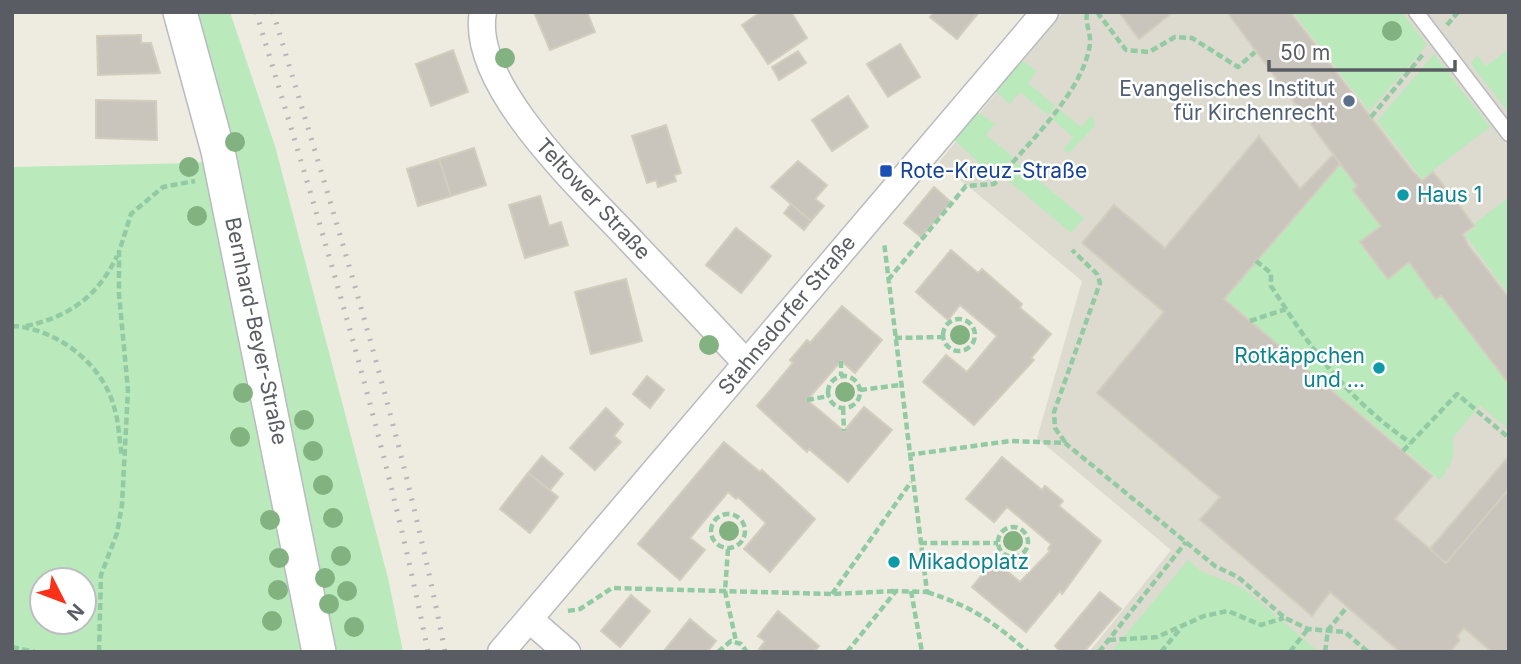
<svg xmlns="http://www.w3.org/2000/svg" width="1521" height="664" font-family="Inter,sans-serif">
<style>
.education{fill:#dddbcf}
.green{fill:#bae9bb;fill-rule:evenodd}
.building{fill:#c9c5bd;stroke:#d3cdbe;stroke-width:2}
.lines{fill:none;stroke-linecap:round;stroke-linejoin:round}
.service-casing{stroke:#b9bbc1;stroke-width:17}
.minor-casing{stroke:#b9bbc1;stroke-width:29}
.tertiary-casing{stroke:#b9bbc1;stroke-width:36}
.path{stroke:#92caa4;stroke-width:4.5;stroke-dasharray:7 3.5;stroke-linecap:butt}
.service{stroke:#fff;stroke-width:14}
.minor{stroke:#fff;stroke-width:26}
.tertiary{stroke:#fff;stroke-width:33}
.rail{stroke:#b5b6b6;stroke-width:5;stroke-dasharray:2 9;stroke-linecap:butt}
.tree{fill:#82b27f}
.service-dot{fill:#5c6f8a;stroke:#fff;stroke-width:2.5}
.transit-dot{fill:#1a4fb4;stroke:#fff;stroke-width:2.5}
.culture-dot{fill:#0f9aa8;stroke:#fff;stroke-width:2.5}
.labels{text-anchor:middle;stroke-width:5;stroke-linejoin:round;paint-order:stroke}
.service-label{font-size:21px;fill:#4e5e75;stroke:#fff;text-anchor:end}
.transit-label{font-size:21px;fill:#164399;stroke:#fff;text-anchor:start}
.culture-label{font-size:21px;fill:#0d838f;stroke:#fff;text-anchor:start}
.street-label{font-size:21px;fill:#595d63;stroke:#fff}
</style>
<rect width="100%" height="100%" fill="#eeece0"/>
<!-- education -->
<path class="education" d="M 1063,12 L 1509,12 L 1509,652 L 1089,652 L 1171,550 L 1037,438 L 1082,281 L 939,162 Z"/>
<!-- green -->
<path class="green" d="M 191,12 L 230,12 L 275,146 L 388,578 L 403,652 L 12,652 L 12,167 L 196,163 L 228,158 ZM 42,580 L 84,580 L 84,622 L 42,622 Z
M 1293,12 L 1402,12 L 1427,45 L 1369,111 Z
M 1509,49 L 1509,113 L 1471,64 L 1477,55 L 1486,66 Z
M 1434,54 L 1490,127 L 1422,179 L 1377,121 Z
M 1021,60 L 1037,71 L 1028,83 L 1055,106 L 1048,115 L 1020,92 L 1010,104 L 995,91 Z
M 1060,110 L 1081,127 L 1092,115 L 1095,126 L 1069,153 L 1063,150 L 1073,137 L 1052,119 Z
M 976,111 L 995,124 L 986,135 L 1013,157 L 996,178 L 954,140 Z
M 1017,162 L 1084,218 L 1071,233 L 1004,177 Z
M 1340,164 L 1357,186 L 1353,190 L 1381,226 L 1360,243 L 1388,278 L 1409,262 L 1436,299 L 1441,295 L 1509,384 L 1509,430 L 1480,405 L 1452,439 C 1457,455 1450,467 1440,480 L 1224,299 Z
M 1509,197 L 1509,295 L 1465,235 L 1476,227 L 1474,224 Z
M 1188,560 L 1201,571 L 1244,589 L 1319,652 L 1111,652 Z"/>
<!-- building -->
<path class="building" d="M 534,12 L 587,12 L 595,32 L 550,50 Z
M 761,12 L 791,12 L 807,38 L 768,64 L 742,25 Z
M 934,12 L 979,12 L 957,39 L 930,17 Z
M 1119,12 L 1173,12 L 1139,39 Z
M 1227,12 L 1290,12 L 1413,172 L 1422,181 L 1433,172 L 1465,213 L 1474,226 L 1463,234 L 1468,245 L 1509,298 L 1509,384 L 1441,295 L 1436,299 L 1409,262 L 1388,279 L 1360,242 L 1381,226 L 1353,190 L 1357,186 Z
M 141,35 L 141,43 L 151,43 L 160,73 L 98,75 L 97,36 Z
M 900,44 L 920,77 L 888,97 L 867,64 Z
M 453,50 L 468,92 L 431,106 L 416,64 Z
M 798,51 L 806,63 L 779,80 L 772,67 Z
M 848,96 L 868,127 L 832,151 L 812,120 Z
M 96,100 L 156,101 L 157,140 L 96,138 Z
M 666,125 L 681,173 L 674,175 L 676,181 L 658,187 L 656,180 L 647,183 L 632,136 Z
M 1259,136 L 1300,189 L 1333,155 L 1340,164 L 1224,299 L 1432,476 L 1395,519 L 1446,563 L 1509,489 L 1509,648 L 1504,652 L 1492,652 L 1464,628 L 1457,636 L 1460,640 L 1450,652 L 1400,652 L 1330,592 L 1312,616 L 1200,520 L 1220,497 L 1097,393 L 1164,312 L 1082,243 L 1114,205 L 1165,248 Z
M 474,148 L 486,185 L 451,196 L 439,159 Z
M 439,159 L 451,196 L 418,206 L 407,169 Z
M 798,161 L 827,185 L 815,199 L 824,206 L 811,221 L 771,187 Z
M 934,187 L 951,202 L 921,237 L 904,223 Z
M 540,196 L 549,226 L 561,222 L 568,245 L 525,258 L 509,205 Z
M 791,204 L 811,221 L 804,230 L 784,213 Z
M 736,228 L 771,256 L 741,293 L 706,265 Z
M 951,250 L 978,273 L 982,269 L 1022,304 L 1020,308 L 1051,334 L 1031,358 L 1034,360 L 974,425 L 923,382 L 946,355 L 967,372 L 997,336 L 960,305 L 948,320 L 916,292 Z
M 626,279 L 642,341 L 591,354 L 575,292 Z
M 842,306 L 882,340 L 855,373 L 841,361 L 807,400 L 844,431 L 864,407 L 892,430 L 848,482 L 809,449 L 807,452 L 757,406 L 793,363 L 790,360 L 807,340 L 810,343 Z
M 647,376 L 664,390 L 650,408 L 633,394 Z
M 606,408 L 623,424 L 614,436 L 621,442 L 595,470 L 570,448 Z
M 724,442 L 760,472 L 762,470 L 815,519 L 770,572 L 744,549 L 766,523 L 738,497 L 736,499 L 728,492 L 690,538 L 705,550 L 680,580 L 638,544 Z
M 542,456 L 563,474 L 550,490 L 528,473 Z
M 1509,456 L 1509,489 L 1446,563 L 1430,549 Z
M 1002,457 L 1042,490 L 1045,486 L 1063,501 L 1059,506 L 1101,541 L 1062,594 L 1060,591 L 1026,632 L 972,587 L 994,560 L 1020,582 L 1050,551 L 1048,549 L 1051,544 L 1007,507 L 994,522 L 966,499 Z
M 528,473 L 558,497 L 530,533 L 500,509 Z
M 1100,592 L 1121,609 L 1084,652 L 1061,652 L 1055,646 Z
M 631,595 L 650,611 L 620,647 L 601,631 Z
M 778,611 L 819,646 L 814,652 L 763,652 L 759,649 L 765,641 L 758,636 Z
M 690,619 L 716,641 L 707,652 L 663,652 Z"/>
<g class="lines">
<!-- service casing -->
<g class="service-casing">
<path id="service" d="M 1416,12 L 1509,134"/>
</g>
<!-- minor casing -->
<g class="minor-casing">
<path id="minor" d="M 483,12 C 469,86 586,192 633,243 C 671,283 709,323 746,363
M 529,619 L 567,652
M 501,652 L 1045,12"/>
</g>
<!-- tertiary casing -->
<g class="tertiary-casing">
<path id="tertiary" d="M 180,12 L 218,151 L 319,652"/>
</g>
<!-- path -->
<path class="path" d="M 1097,12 L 1126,50 L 1149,52 L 1175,37 L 1192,38 L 1238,67 L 1255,52
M 1447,25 L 1458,12
M 1371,117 L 1424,53
M 1256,261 L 1271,273 L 1271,286 L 1286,309
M 888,280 L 966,186 L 994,184 C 1025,146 1083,93 1090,44 C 1091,33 1085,24 1087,12
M943 335a16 16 0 1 1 32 0a16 16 0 1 1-32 0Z
M 1250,321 L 1286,309 C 1319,361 1359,408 1411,443
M 12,326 C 56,328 103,364 114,407 C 119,422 119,440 122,456
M 26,326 C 69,317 98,296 117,256
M 895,338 L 943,337
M 841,361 L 841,376
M828 392a16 16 0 1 1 32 0a16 16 0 1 1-32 0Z
M 860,390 L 900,385
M 807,400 L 829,396
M 843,408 L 844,431
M 1065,442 L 1055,428 L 1054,412 L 1100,283 L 1097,274 L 1072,250
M 1403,451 L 1457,394 L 1509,438
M 908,455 L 1010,441 L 1065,443 L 1215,566 L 1238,577 L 1285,618 L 1308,629 L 1345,632 L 1368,652
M711 531a17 17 0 1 1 34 0a17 17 0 1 1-34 0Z
M998 542a15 15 0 1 1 30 0a15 15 0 1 1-30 0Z
M 920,543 L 998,543
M 728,549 L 725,591 L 736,641
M 911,591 L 922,652
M 927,592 C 973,607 992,621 1028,652
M 832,594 L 911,482
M 568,611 L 580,609 L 612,588 L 832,594 L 895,591
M 1109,640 L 1157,637 L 1204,616 L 1228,611 L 1261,625 L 1284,618
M 12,647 L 35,652
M 99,652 L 101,575 L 117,533 L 122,505 L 128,390 L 119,294 L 119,252 L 131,214 L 163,187 L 195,181
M 718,652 L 731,641 L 741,644 L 747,652
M 847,652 L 896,591 L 927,592 L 884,242
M 1099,652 L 1186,542
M 1161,652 L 1181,628
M 1290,652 L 1308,629
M 1325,652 L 1328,630 L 1347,607"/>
<!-- service -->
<use href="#service" class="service"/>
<!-- minor -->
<use href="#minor" class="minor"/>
<!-- tertiary -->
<use href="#tertiary" class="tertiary"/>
<!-- rail -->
<path class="rail" d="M 256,12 C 320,223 385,435 428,652
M 273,12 C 336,221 404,437 445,652"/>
</g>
<!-- trees -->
<g class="tree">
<circle cx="1392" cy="31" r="10"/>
<circle cx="505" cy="58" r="10"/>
<circle cx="235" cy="142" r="10"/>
<circle cx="189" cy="167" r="10"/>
<circle cx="197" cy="216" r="10"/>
<circle cx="960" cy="335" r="10"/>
<circle cx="709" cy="345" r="10"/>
<circle cx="845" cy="392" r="10"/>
<circle cx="243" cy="393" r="10"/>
<circle cx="304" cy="420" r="10"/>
<circle cx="240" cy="437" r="10"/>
<circle cx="313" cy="451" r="10"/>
<circle cx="323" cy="485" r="10"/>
<circle cx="333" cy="518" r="10"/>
<circle cx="270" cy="520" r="10"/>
<circle cx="729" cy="531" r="10"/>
<circle cx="1013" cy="541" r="10"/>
<circle cx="341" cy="556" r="10"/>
<circle cx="279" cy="558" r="10"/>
<circle cx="325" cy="578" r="10"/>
<circle cx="278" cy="590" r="10"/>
<circle cx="347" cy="591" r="10"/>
<circle cx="329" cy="604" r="10"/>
<circle cx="272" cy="621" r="10"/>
<circle cx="354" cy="627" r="10"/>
</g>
<!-- markers -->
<circle class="service-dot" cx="1349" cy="101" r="7"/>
<rect class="transit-dot" x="879" y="164" width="14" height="14" rx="3.5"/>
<g class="culture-dot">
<circle cx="1403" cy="195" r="7"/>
<circle cx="1379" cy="368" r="7"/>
<circle cx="894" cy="562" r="7"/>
</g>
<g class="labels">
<!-- service labels -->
<g class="service-label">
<text x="1335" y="96">Evangelisches Institut<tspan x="1335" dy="24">für Kirchenrecht</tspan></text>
</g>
<!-- transit labels -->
<g class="transit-label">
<text x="900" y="178">Rote-Kreuz-Straße</text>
</g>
<!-- culture labels -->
<g class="culture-label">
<text x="1417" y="202">Haus 1</text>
<text x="1365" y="363" text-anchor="end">Rotkäppchen<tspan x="1365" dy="24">und ...</tspan></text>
<text x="908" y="569">Mikadoplatz</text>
</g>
<!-- street labels -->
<g class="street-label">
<text transform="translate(593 199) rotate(47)" y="7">Teltower Straße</text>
<text transform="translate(787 315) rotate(-50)" y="7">Stahnsdorfer Straße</text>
<text transform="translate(256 331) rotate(78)" y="7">Bernhard-Beyer-Straße</text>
</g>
</g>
<!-- border -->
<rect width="1521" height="664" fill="none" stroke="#595d63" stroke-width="28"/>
<!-- north arrow -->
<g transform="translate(63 601) rotate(132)"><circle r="33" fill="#ffffff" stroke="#bdbec1" stroke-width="2"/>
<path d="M0-5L12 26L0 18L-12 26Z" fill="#fc3119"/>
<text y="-10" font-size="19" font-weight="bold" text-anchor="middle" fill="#595d63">N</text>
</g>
<!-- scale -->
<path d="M1269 60v10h186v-10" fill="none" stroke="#595d63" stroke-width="3.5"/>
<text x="1280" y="60" font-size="21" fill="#595d63" stroke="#ffffff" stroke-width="5" paint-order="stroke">50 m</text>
</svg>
